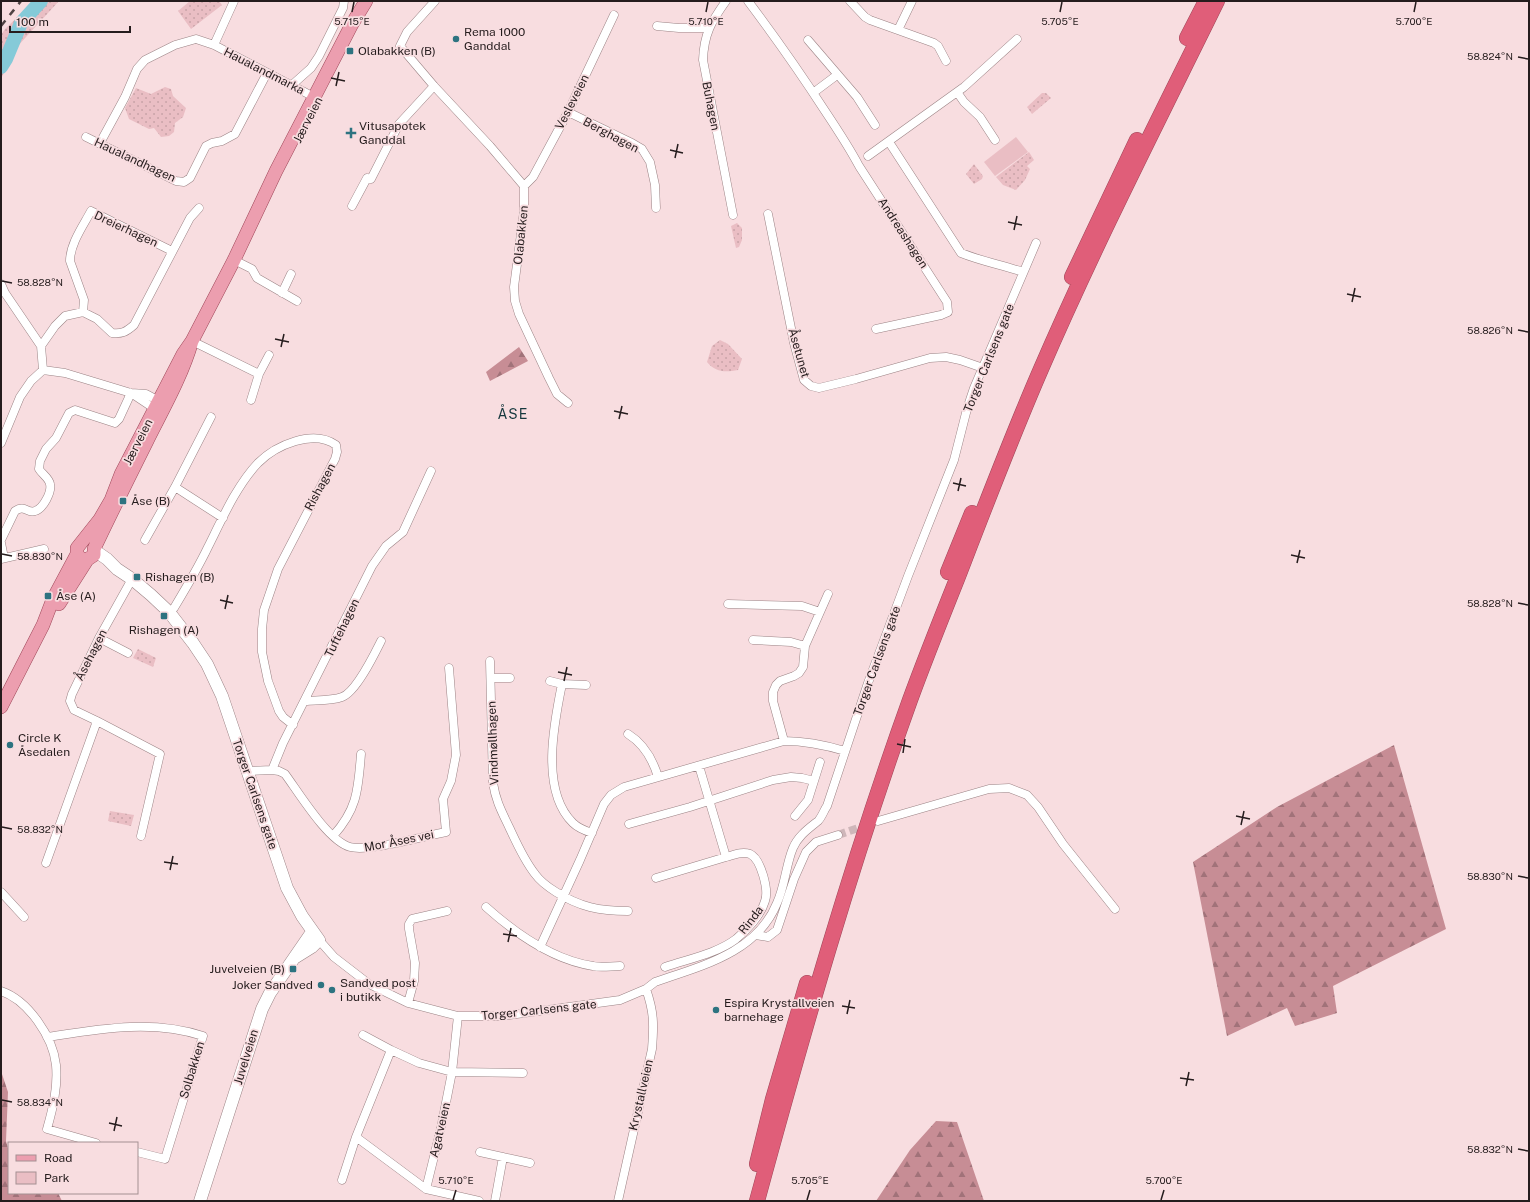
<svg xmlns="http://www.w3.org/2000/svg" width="1530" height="1202" font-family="'Public Sans',sans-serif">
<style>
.green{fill:url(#green-dots)}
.forest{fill:url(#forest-firs)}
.pitch{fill:#eabec4}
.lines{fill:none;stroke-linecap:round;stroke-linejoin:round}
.river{stroke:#85cad8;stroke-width:14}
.street-tunnel{stroke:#ceb6b9;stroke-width:8;stroke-dasharray:8 4;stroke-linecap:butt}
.street-casing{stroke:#9b8385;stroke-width:9}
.secondary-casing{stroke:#9b8385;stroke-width:13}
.primary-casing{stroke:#9f4759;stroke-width:14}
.highway-casing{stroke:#9f4759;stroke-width:16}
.street{stroke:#fff;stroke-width:8}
.secondary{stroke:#fff;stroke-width:12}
.primary{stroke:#ec9eaf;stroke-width:13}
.highway{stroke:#e05e79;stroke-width:15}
.rail{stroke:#4f4243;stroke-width:2.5;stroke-dasharray:7 7;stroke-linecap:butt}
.ticks{fill:none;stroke:#251c1d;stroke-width:1.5}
.poi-dot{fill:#2d7380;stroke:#f8dde0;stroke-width:1.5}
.labels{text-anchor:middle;stroke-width:3.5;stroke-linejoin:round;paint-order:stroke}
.poi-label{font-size:12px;fill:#251c1d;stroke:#f8dde0;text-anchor:start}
.street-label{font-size:12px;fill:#251c1d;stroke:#f8dde0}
.quarter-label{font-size:14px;letter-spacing:1px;fill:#16383e;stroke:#f8dde0}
.ticks-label{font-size:10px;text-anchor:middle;fill:#251c1d;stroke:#f8dde0;stroke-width:3.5;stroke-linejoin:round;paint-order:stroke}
</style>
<defs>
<pattern id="green-dots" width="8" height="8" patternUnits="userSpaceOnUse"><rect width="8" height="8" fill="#eabec4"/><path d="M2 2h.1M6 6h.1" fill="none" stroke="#c9a3a8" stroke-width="1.8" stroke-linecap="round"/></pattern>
<pattern id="forest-firs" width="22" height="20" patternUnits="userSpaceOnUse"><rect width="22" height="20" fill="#c78d95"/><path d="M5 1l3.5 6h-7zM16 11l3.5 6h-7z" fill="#a17279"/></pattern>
</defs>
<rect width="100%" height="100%" fill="#f8dde0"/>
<!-- green -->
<path class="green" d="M 34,1 L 59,1 L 16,48 L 1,79 L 1,35 L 5,29 Z
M 190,1 L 219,1 L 222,5 L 191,29 L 178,11 Z
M 165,87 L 171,89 L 173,96 L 186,108 L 183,117 L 175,123 L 174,132 L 169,136 L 161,137 L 154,128 L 149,129 L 129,119 L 125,108 L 136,88 L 151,94 Z
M 1042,93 L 1046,93 L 1051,98 L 1032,114 L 1027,107 Z
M 1029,152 L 1034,160 L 1027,166 L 1030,169 L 1025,180 L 1016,190 L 1003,185 L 996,177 Z
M 974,164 L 983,176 L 982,179 L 974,184 L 966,174 Z
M 737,223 L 742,228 L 742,240 L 739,247 L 736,248 L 731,226 Z
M 720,340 L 728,344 L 742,359 L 738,370 C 726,372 716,373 707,362 L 712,346 Z
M 138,649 L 156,658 L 153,667 L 133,658 Z
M 110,811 L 134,815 L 131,826 L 108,821 Z"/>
<!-- forest -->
<path class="forest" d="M 519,347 L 528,361 L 490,381 L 486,372 Z
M 1394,745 L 1446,929 L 1333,986 L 1337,1013 L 1295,1026 L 1287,1008 L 1227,1036 L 1193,862 L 1277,807 Z
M 1,1071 L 8,1092 L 6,1141 L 9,1152 L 9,1193 L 58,1193 L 62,1201 L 1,1201 C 1,1192 3,1183 1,1175 Z
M 936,1121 L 957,1122 L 984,1201 L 876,1201 L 910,1150 Z"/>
<!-- pitch -->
<path class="pitch" d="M 1016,137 L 1028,152 L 995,176 L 984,162 Z"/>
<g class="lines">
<!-- river -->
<path class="river" d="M 1,67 L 6,59 L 21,23 L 41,1"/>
<!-- street-tunnel -->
<path class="street-tunnel" d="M 838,835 L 867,825"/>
<!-- street casing -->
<g class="street-casing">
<path id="street" d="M 435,1 L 407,32 L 400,46 L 434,86 L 490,146 L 524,186 L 524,211 L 514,287 L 515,301 L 519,314 L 549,378 L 557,394 L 568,403
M 726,1 C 711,22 704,34 703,60 L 733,215
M 748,1 C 775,37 801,74 825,111 C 837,129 849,147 859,166 L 947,302 L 948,312 L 941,315 L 876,329
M 850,1 L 865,17 L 870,20 L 934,43 L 938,46 L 946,61
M 657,26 L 679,28 L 709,28
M 898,30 L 912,1
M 808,40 L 857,97 L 875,125
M 214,45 L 234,1
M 292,85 L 311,68 L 319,56 L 343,8 L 344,1
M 957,92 L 964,102 L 980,117 L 995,140
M 813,93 L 837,75
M 568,112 L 630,142 L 642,149 L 650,162 L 655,185 L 656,208
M 86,137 L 176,181 L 184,182 L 190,178 L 206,146 L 212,143 L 222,141 L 235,134 L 267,73
M 889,142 L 961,253 C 981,261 1002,265 1023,272
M 100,143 L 125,97 L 137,69 L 145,60 L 175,45 L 196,39 L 214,45 L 314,97
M 868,156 L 964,87 L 1017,39
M 524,186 L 533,177 L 568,112 L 614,15
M 352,206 L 367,178 L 371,179 L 399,124 L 434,86
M 768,214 L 794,343 L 804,380 L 811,386 L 819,388 L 856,379 L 930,358 L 946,357 L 960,360 L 983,368
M 234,260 L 252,269 L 257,278 L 297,301
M 1,284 L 5,293 L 41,346 L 43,370
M 282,293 L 291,274
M 83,312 L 84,300 L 70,261 C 70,244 83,226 91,211 L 172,251
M 192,341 L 259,374
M 41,346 L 55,326 L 65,316 L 83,312 L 97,319 L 112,333 C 122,334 126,332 134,325 L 190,218 L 199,208
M 131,393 L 155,409 L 157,409
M 251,400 L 259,374 L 269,355
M 1,443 L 20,397 L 31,381 L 43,370 L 65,373 L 131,393 L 146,394 L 159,401 L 161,405
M 175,487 L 223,518
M 1,540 L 15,511 C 25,504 27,514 35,511 C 43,509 52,492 50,484 C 49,478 42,474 39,469 L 40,461 L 46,449 L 56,438 L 69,413 L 75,410 L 115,423 L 119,419 L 131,393
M 145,540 L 175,487 L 211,417
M 1,543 L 4,558
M 1,559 L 44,549
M 728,604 L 802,606 L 820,612
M 169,612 L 174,608 C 186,588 198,568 208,547 C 222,519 237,485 258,463 C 276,445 313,429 336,445 L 337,452 L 335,459 L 278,569 L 264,610 L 262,629 L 262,652 L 268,681 L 279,711 L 283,717 L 293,725
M 99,638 L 128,653
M 753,640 L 791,642 L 805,646
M 490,661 L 493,783 C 496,802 502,812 510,829 C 517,844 524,860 535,874 C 540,881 548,887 556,892 C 580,907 599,911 628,911
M 491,678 L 510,678
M 550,681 L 562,684
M 586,685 L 562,684 C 554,723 540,791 573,823 C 578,828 586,831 592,833
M 305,701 C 317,700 331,701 342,697 C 356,692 374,655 381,641
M 97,721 L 160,754 L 141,836
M 628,734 C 644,744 653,760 658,777
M 784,741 L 773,701 L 773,692 L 776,685 L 780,681 L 794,676 L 799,673 L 803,667 L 805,646 L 828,594
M 272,770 L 279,771 L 285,774 C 299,793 328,841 350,847 C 369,852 424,836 446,832 L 443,799 L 451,781 L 456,755 L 449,668
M 247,771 L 272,770 L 283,743 L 372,566 L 386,546 L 403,532 L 431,471
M 795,816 L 808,800 L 820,762
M 878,821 L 989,789 L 1009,788 L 1027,795 L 1038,807 L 1063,844 L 1115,909
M 629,824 L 690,807 L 773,780 L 791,777 L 802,778 L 814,781
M 333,836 C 358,808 358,789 361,754
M 46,863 L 97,721 L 74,710 L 70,701 L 72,694 L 99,638 L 132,579
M 656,878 L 726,857
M 1,892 L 24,917
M 486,907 C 515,933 553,960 593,966 C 601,968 611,966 620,966
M 756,935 L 768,937 L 777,930 L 794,879 L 806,852 L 816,842 L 838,835
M 319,940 L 334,957 L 369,984 L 408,1003 L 458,1016 L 502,1016 L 620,1000 L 646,989 L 655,982 C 701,966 757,953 777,903 C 785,886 786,864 793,848 C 798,836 808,829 818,821 C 822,817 824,810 827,806 L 868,683 L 908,576 L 954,460 L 967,409 L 974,388 L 1036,243
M 540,947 L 580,860 L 604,804 L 611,795 L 624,787 L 784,741 C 806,741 825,745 845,751
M 665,967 C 688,959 716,954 736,939 C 747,930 761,915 765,901 C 769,890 761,859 750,854 C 742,851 734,855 726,857 L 699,766
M 1,991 C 28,1000 53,1037 56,1065 C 58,1087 53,1108 47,1129 L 96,1143
M 408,1003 L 414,981 L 415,963 L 409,929 L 409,924 L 412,919 L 447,911
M 363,1035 L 391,1050
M 47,1037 C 99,1029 152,1019 203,1036 L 165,1159 L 137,1152
M 480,1152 L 530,1163
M 342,1180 L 356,1137
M 426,1189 L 441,1128 L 452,1072 L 458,1016
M 479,1201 L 426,1189 L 356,1137 L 391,1050 L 419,1063 L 452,1072 L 523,1073
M 495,1201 L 503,1157
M 618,1201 L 652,1049 C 654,1024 654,1012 646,989"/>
</g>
<!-- secondary casing -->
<g class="secondary-casing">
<path id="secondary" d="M 94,550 L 107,559 L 117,569 L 132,579 L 151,595 L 169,612 L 193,643 L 207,664 L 222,696 L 287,888 L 302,916 L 319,940 L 312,947 L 296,957
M 200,1201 L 262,1009 L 270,993 L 312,932"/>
</g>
<!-- primary casing -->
<g class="primary-casing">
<path id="primary" d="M 192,341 C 182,376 163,409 147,441 C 129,477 111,513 94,549 L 94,555 L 88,559 L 81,559 L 77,554 L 77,548 L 100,519 L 111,500 L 121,474 L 183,354 L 192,341 L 234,260 L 276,171 L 352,24 L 366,1
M 59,604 L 87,560
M 1,707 L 43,625 L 53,599 L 77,554"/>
</g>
<!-- highway casing -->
<g class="highway-casing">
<path id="highway" d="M 1187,38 L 1206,1
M 1072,277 L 1137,140
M 948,572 L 972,513
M 757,1164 L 773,1099 L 807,983
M 757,1201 C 803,1032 851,864 910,700 C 925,659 941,619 957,579 C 984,509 1011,438 1041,369 C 1095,244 1157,123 1217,1"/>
</g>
<!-- street -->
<use href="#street" class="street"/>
<!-- secondary -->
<use href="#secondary" class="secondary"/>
<!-- primary -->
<use href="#primary" class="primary"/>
<!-- highway -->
<use href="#highway" class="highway"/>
<!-- rail -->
<path class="rail" d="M 1,26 L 21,1"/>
</g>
<!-- ticks -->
<path class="ticks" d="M 352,12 L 354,2M 706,12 L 708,2M 1060,12 L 1062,2M 1414,12 L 1416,2M 1518,57 L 1528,59M 331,78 L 345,81M 336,86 L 339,72M 670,150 L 683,153M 675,158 L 678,144M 1008,222 L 1022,225M 1014,230 L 1017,216M 2,281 L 12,283M 1347,294 L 1361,297M 1352,302 L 1355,288M 1518,330 L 1528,332M 275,339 L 289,342M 281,347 L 284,334M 614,411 L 628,414M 619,419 L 622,406M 953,483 L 966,486M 958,491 L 961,478M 2,554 L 12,556M 1291,555 L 1305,558M 1297,563 L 1300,550M 220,600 L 233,603M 1518,603 L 1528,605M 225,609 L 228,595M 558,672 L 572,675M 564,681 L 567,667M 897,744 L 911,747M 903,753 L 905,739M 1236,816 L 1250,819M 1241,825 L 1244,811M 2,827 L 12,829M 164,862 L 178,864M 170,870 L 173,856M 1518,876 L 1528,878M 503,934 L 517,936M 508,942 L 511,928M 842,1006 L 855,1008M 847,1014 L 850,1000M 1180,1078 L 1194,1080M 1186,1086 L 1189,1072M 2,1100 L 12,1102M 109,1123 L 122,1126M 114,1131 L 117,1117M 1518,1149 L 1528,1151M 453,1200 L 456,1190M 807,1200 L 810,1190M 1161,1200 L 1164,1190"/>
<!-- markers -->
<g class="poi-dot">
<circle cx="456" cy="39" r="4"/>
<rect x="346" y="47" width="8" height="8" rx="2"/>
<path d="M349 127h4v4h4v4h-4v4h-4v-4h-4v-4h4z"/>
<rect x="119" y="497" width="8" height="8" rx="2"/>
<rect x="133" y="573" width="8" height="8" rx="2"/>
<rect x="44" y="592" width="8" height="8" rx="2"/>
<rect x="160" y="612" width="8" height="8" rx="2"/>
<circle cx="10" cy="745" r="4"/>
<rect x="289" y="965" width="8" height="8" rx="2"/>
<circle cx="321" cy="985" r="4"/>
<circle cx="332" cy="990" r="4"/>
<circle cx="716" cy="1010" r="4"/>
</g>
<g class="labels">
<!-- poi labels -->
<g class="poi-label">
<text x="464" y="36">Rema 1000<tspan x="464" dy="14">Ganddal</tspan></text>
<text x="358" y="55">Olabakken (B)</text>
<text x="359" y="130">Vitusapotek<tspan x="359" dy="14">Ganddal</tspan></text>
<text x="131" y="505">Åse (B)</text>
<text x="145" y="581">Rishagen (B)</text>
<text x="56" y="600">Åse (A)</text>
<text x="164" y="634" text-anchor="middle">Rishagen (A)</text>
<text x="18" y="742">Circle K<tspan x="18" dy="14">Åsedalen</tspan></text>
<text x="285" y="973" text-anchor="end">Juvelveien (B)</text>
<text x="340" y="987">Sandved post<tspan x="340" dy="14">i butikk</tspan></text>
<text x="313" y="989" text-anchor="end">Joker Sandved</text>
<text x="724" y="1007">Espira Krystallveien<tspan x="724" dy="14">barnehage</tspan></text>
</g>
<!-- street labels -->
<g class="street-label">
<text transform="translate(264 71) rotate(27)" y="4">Haualandmarka</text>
<text transform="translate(572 102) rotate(-63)" y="4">Vesleveien</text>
<text transform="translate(711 106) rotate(79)" y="4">Buhagen</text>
<text transform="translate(308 120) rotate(-63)" y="4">Jærveien</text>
<text transform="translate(611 135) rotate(28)" y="4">Berghagen</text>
<text transform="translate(135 160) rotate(25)" y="4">Haualandhagen</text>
<text transform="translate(126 229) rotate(25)" y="4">Dreierhagen</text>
<text transform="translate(903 233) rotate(57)" y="4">Andreashagen</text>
<text transform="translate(521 235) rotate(-84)" y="4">Olabakken</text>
<text transform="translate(799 353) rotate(74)" y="4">Åsetunet</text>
<text transform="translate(989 358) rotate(-68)" y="4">Torger Carlsens gate</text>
<text transform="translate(138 442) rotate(-63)" y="4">Jærveien</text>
<text transform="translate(320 487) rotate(-62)" y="4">Rishagen</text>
<text transform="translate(342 628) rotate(-64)" y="4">Tuftehagen</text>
<text transform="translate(91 655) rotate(-63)" y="4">Åsehagen</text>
<text transform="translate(877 661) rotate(-70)" y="4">Torger Carlsens gate</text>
<text transform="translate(493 743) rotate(-92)" y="4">Vindmøllhagen</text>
<text transform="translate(255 794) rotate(71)" y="4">Torger Carlsens gate</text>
<text transform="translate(399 841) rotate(-11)" y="4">Mor Åses vei</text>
<text transform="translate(751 920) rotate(-52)" y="4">Rinda</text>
<text transform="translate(539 1010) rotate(-6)" y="4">Torger Carlsens gate</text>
<text transform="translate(246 1057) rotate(-73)" y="4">Juvelveien</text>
<text transform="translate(192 1070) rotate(-73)" y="4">Solbakken</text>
<text transform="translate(641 1095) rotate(-77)" y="4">Krystallveien</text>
<text transform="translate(440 1130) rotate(-77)" y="4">Agatveien</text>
</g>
<!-- quarter labels -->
<g class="quarter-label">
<text x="513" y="419">ÅSE</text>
</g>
</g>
<g class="ticks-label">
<text x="352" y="25">5.715°E</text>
<text x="706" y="25">5.710°E</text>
<text x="1060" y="25">5.705°E</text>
<text x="1414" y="25">5.700°E</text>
<text x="1490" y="60">58.824°N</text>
<text x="40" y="286">58.828°N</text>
<text x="1490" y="334">58.826°N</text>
<text x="40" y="560">58.830°N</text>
<text x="1490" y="607">58.828°N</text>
<text x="40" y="833">58.832°N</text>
<text x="1490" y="880">58.830°N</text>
<text x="40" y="1106">58.834°N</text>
<text x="1490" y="1153">58.832°N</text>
<text x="456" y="1184">5.710°E</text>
<text x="810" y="1184">5.705°E</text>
<text x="1164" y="1184">5.700°E</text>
</g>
<!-- border -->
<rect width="1530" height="1202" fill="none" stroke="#251c1d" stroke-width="4"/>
<!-- legend -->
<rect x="8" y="1142" width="130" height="52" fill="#f8dde0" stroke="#a49092"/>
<rect x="16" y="1155" width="20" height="6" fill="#ec9eaf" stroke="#a49092"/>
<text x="44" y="1162" font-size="12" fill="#251c1d">Road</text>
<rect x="16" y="1172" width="20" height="12" fill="#eabec4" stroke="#a49092"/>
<text x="44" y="1182" font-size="12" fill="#251c1d">Park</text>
<!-- scale -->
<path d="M10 26v6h120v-6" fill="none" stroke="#251c1d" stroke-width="2"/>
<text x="16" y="26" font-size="12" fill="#251c1d" stroke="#f8dde0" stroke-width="3" paint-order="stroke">100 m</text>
</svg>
